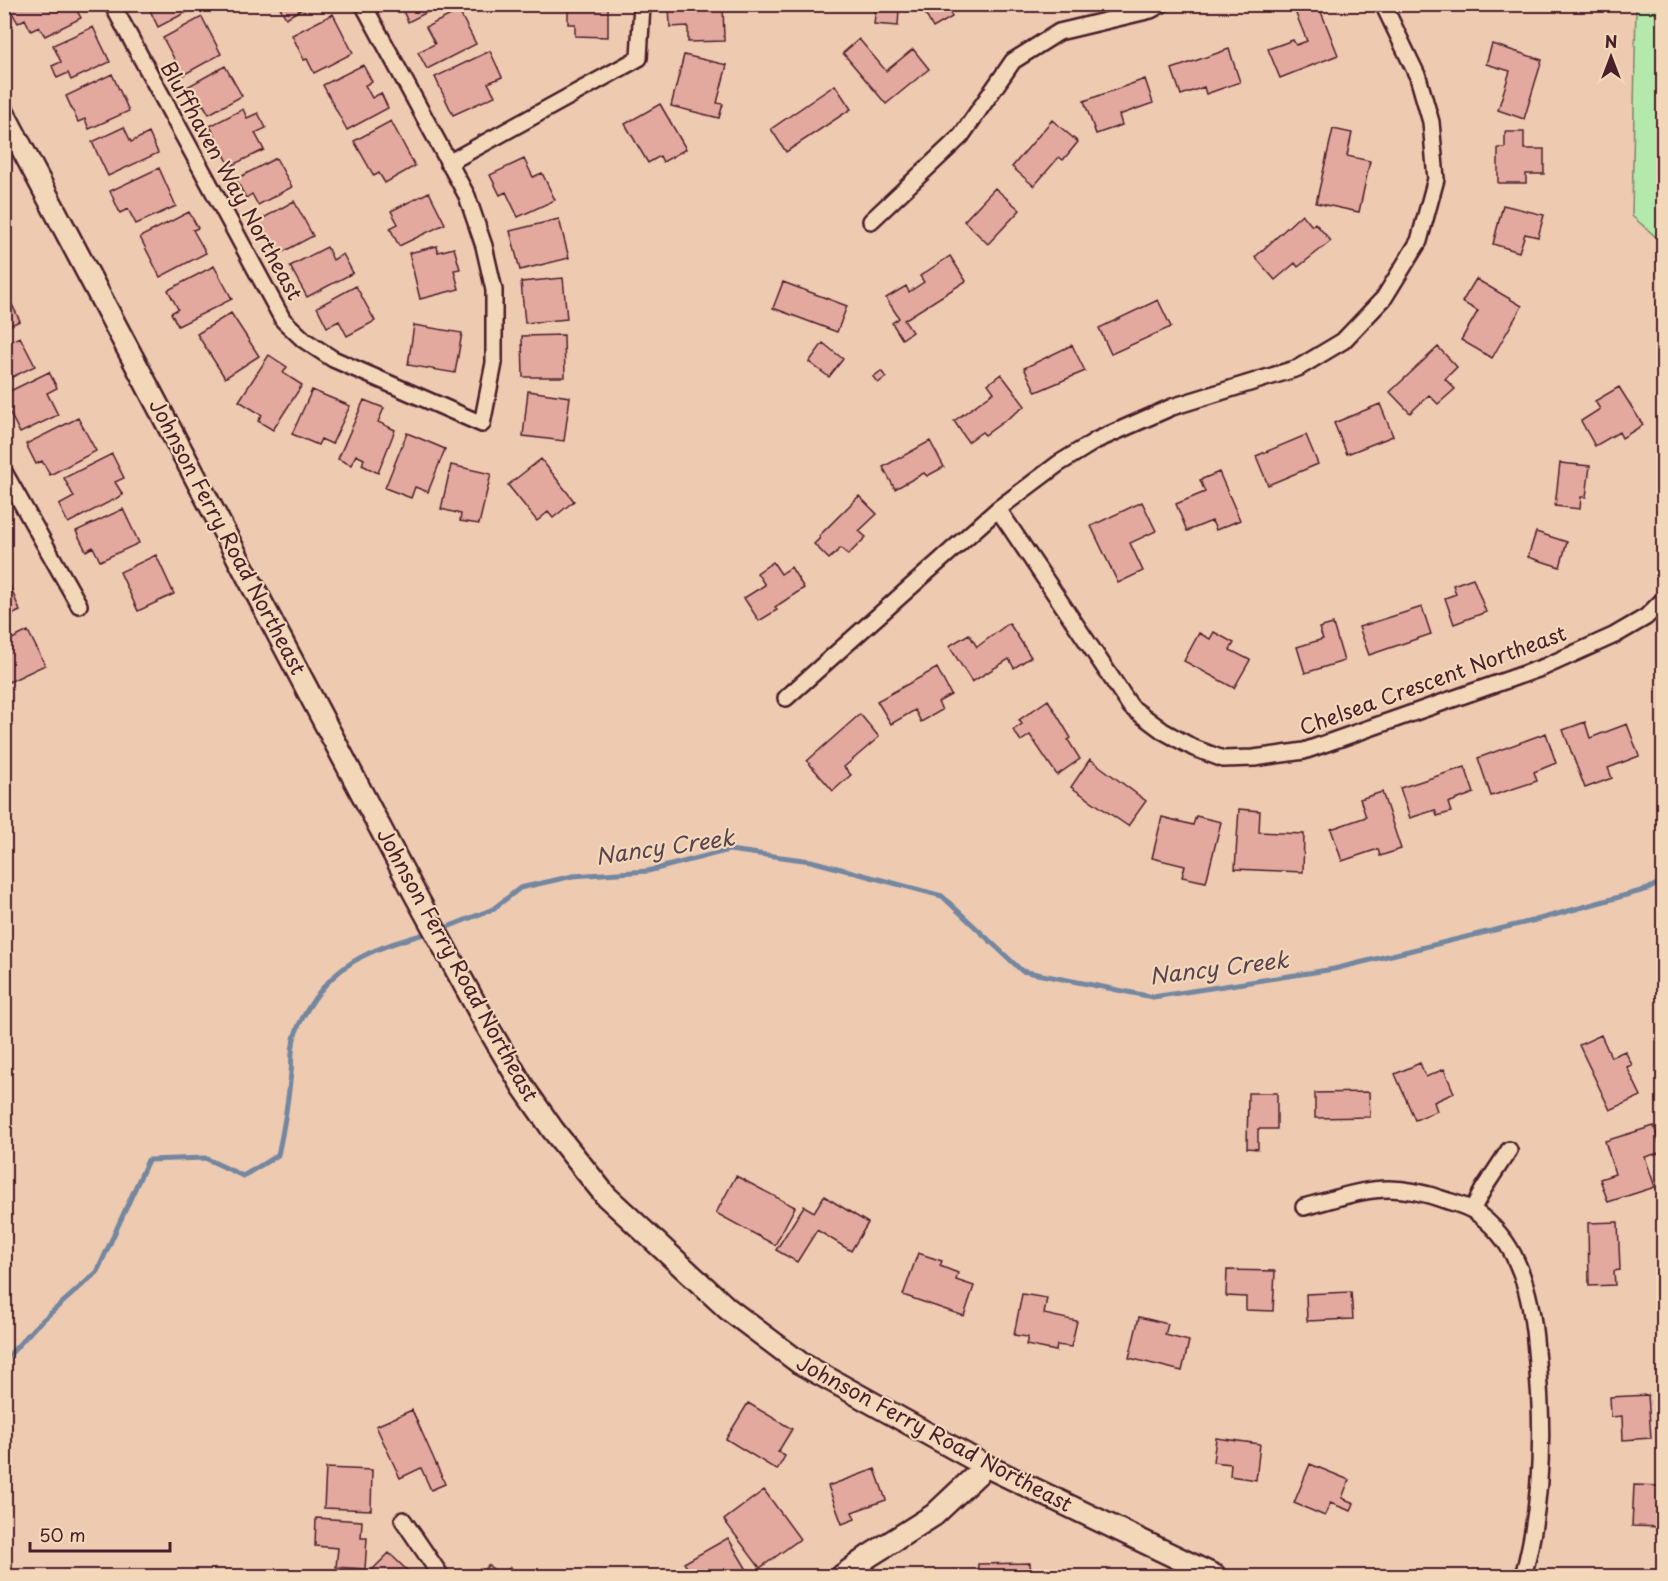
<svg xmlns="http://www.w3.org/2000/svg" width="1668" height="1581" font-family="'Playpen Sans',sans-serif">
<style>
.green{fill:#b5e9ab;stroke:#80846b;stroke-width:1.5}
.lines{fill:none;stroke-linecap:round;stroke-linejoin:round}
.stream{stroke:#7387a0;stroke-width:5}
.building{fill:#e3a99f;stroke:#4a1f2b;stroke-width:1.5}
.street-casing{stroke:#4a1f2b;stroke-width:20}
.secondary-casing{stroke:#4a1f2b;stroke-width:26}
.street{stroke:#f2d8b9;stroke-width:15}
.secondary{stroke:#f2d8b9;stroke-width:21}
.labels{text-anchor:middle;stroke-width:4.5;stroke-linejoin:round;paint-order:stroke}
.street-label{font-size:21px;fill:#4a1f2b;stroke:#f2d8b9}
.water-label{font-size:22px;font-style:italic;fill:#584252;stroke:#f2d8b9}
</style>
<rect width="100%" height="100%" fill="#eecab1"/>
<filter id="ink" filterUnits="userSpaceOnUse"><feTurbulence type="fractalNoise" baseFrequency=".0167" numOctaves="2"/><feDisplacementMap in="SourceGraphic" scale="12" xChannelSelector="R" yChannelSelector="G"/><feConvolveMatrix kernelMatrix="1 2 1 2 8 2 1 2 1" color-interpolation-filters="sRGB"/></filter>
<g filter="url(#ink)">
<!-- green -->
<path class="green" d="M 1636,5 L 1663,5 L 1663,243 L 1632,216 Z"/>
<g class="lines">
<!-- stream -->
<path class="stream" d="M 440,930 L 493,909 L 520,888 L 573,876 L 648,871 L 729,850 L 811,861 L 942,896 L 1022,971 L 1153,997 L 1334,969 L 1536,920 L 1648,889 L 1664,880
M 4,1361 L 35,1327 L 97,1272 L 148,1160 L 205,1158 L 243,1176 L 278,1155 C 284,1128 288,1101 291,1073 C 292,1064 291,1054 293,1045 C 294,1032 302,1018 309,1007 C 339,958 379,947 431,932"/>
</g>
<!-- building -->
<path class="building" d="M 20,4 L 73,4 L 81,18 L 45,36 L 39,27 L 31,31 L 25,19 L 18,23 L 10,9 Z
M 147,4 L 202,4 L 158,27 Z
M 278,4 L 311,4 L 286,18 Z
M 400,4 L 443,4 L 408,22 Z
M 568,4 L 614,4 L 614,6 L 608,6 L 608,37 L 575,36 L 575,24 L 568,24 Z
M 669,4 L 723,4 L 724,41 L 688,42 L 688,26 L 670,27 Z
M 920,4 L 952,4 L 947,7 L 952,17 L 933,28 Z
M 1305,4 L 1318,4 L 1338,55 L 1280,78 L 1268,49 L 1293,40 L 1296,45 L 1307,41 L 1294,9 Z
M 876,7 L 899,9 L 898,26 L 874,24 Z
M 459,11 L 476,44 L 427,69 L 418,52 L 435,44 L 426,27 Z
M 333,14 L 353,53 L 314,73 L 307,59 L 304,60 L 292,35 Z
M 202,17 L 221,54 L 183,75 L 163,38 Z
M 93,27 L 110,62 L 71,80 L 68,73 L 57,78 L 52,66 L 61,62 L 53,45 Z
M 859,39 L 886,71 L 913,49 L 929,69 L 886,104 L 843,53 Z
M 1492,44 L 1542,60 L 1524,119 L 1498,110 L 1510,71 L 1486,64 Z
M 1229,49 L 1240,82 L 1206,94 L 1204,87 L 1181,95 L 1172,69 Z
M 490,51 L 502,77 L 488,83 L 495,96 L 453,115 L 435,77 Z
M 684,55 L 727,65 L 717,103 L 723,104 L 719,118 L 671,106 Z
M 363,65 L 372,82 L 365,85 L 372,98 L 381,93 L 388,108 L 347,130 L 323,85 Z
M 225,66 L 242,96 L 209,114 L 203,104 L 197,107 L 187,87 Z
M 112,74 L 129,111 L 89,129 L 85,119 L 78,122 L 66,96 Z
M 1145,79 L 1153,103 L 1119,115 L 1122,125 L 1096,134 L 1084,101 Z
M 835,85 L 851,109 L 786,152 L 771,129 Z
M 660,104 L 686,149 L 663,162 L 660,156 L 648,163 L 625,124 Z
M 243,109 L 247,118 L 258,113 L 266,128 L 255,133 L 264,150 L 230,166 L 210,126 Z
M 1052,120 L 1078,142 L 1063,160 L 1059,157 L 1034,186 L 1012,167 Z
M 391,121 L 415,166 L 385,183 L 379,173 L 374,176 L 354,141 Z
M 124,127 L 131,142 L 149,133 L 158,153 L 108,176 L 92,142 Z
M 1333,129 L 1352,133 L 1347,156 L 1370,161 L 1359,212 L 1316,203 Z
M 1505,132 L 1524,132 L 1524,149 L 1544,149 L 1544,174 L 1526,174 L 1526,183 L 1498,183 L 1498,148 L 1505,148 Z
M 276,158 L 292,187 L 258,205 L 252,194 L 246,198 L 236,179 Z
M 524,159 L 533,177 L 542,173 L 555,200 L 518,217 L 506,192 L 500,195 L 490,175 Z
M 159,168 L 176,206 L 136,224 L 128,209 L 120,213 L 110,191 Z
M 995,188 L 1020,210 L 988,244 L 964,221 Z
M 429,192 L 445,224 L 399,246 L 390,228 L 398,224 L 391,211 Z
M 294,201 L 313,236 L 277,255 L 258,221 Z
M 1503,205 L 1544,215 L 1538,237 L 1525,234 L 1519,252 L 1493,244 Z
M 189,212 L 198,228 L 193,230 L 206,253 L 160,277 L 140,237 Z
M 1302,214 L 1312,226 L 1315,223 L 1331,241 L 1298,267 L 1295,263 L 1275,280 L 1255,257 Z
M 559,219 L 569,258 L 520,270 L 510,231 Z
M 437,246 L 438,252 L 454,248 L 460,269 L 454,270 L 459,289 L 420,299 L 409,253 Z
M 327,247 L 333,260 L 343,254 L 353,273 L 307,297 L 290,266 Z
M 950,256 L 966,281 L 904,320 L 912,332 L 902,339 L 892,323 L 899,318 L 886,298 L 906,286 L 909,292 L 924,282 L 920,276 Z
M 214,266 L 232,299 L 178,326 L 171,313 L 178,309 L 168,290 Z
M 563,278 L 567,319 L 525,323 L 521,282 Z
M 1476,279 L 1522,306 L 1492,358 L 1461,340 L 1478,311 L 1462,302 Z
M 783,282 L 847,306 L 837,332 L 773,308 Z
M 356,286 L 375,321 L 347,336 L 339,321 L 327,327 L 317,307 Z
M 4,288 L 20,321 L 4,328 Z
M 1158,300 L 1171,327 L 1111,354 L 1099,328 Z
M 231,313 L 259,356 L 225,378 L 197,334 Z
M 414,325 L 462,333 L 455,373 L 408,365 Z
M 564,335 L 565,377 L 523,377 L 522,336 Z
M 20,337 L 35,366 L 4,381 L 4,344 Z
M 823,343 L 843,359 L 829,377 L 809,362 Z
M 1072,345 L 1085,371 L 1036,392 L 1024,368 Z
M 1438,347 L 1457,367 L 1445,379 L 1455,389 L 1438,404 L 1429,395 L 1410,413 L 1390,392 Z
M 269,355 L 287,367 L 283,373 L 302,385 L 273,430 L 258,421 L 262,415 L 239,401 Z
M 881,371 L 886,377 L 878,383 L 873,377 Z
M 49,372 L 57,388 L 47,393 L 58,415 L 20,433 L 4,401 L 4,394 Z
M 1001,374 L 1025,406 L 985,435 L 982,432 L 968,442 L 954,421 L 994,392 L 988,384 Z
M 1619,387 L 1643,425 L 1622,438 L 1619,432 L 1595,446 L 1581,421 L 1600,409 L 1595,401 Z
M 312,390 L 350,406 L 332,444 L 321,439 L 318,445 L 292,434 Z
M 528,391 L 570,397 L 564,441 L 523,436 Z
M 364,400 L 384,408 L 378,422 L 395,430 L 378,473 L 362,465 L 364,459 L 356,455 L 351,465 L 338,459 Z
M 1380,404 L 1393,436 L 1347,454 L 1334,423 Z
M 78,418 L 96,451 L 50,475 L 42,461 L 36,464 L 26,444 Z
M 407,433 L 445,449 L 428,492 L 415,487 L 411,498 L 385,488 Z
M 1306,435 L 1318,464 L 1268,485 L 1256,456 Z
M 930,441 L 944,467 L 927,476 L 924,473 L 895,489 L 883,467 Z
M 112,454 L 124,478 L 115,482 L 123,495 L 68,523 L 59,505 L 74,497 L 64,478 Z
M 541,459 L 574,501 L 553,518 L 548,512 L 537,521 L 508,485 Z
M 1560,463 L 1590,466 L 1586,497 L 1581,497 L 1580,509 L 1555,506 Z
M 451,465 L 491,474 L 479,524 L 460,521 L 461,514 L 441,509 Z
M 1219,472 L 1240,520 L 1216,530 L 1212,521 L 1187,531 L 1176,504 L 1205,492 L 1200,480 Z
M 859,496 L 877,514 L 859,531 L 866,537 L 848,555 L 841,548 L 829,559 L 814,544 L 820,538 L 819,536 Z
M 1142,502 L 1156,531 L 1130,543 L 1143,571 L 1118,583 L 1091,526 Z
M 123,509 L 139,543 L 100,561 L 93,547 L 86,551 L 76,531 Z
M 1536,532 L 1567,542 L 1560,567 L 1528,557 Z
M 156,555 L 174,594 L 138,611 L 120,572 Z
M 773,562 L 781,574 L 791,567 L 804,588 L 775,607 L 777,610 L 759,621 L 744,598 L 765,585 L 757,573 Z
M 7,578 L 20,611 L 4,618 L 4,579 Z
M 1473,578 L 1486,612 L 1454,624 L 1445,598 L 1456,594 L 1453,585 Z
M 1422,607 L 1431,634 L 1369,655 L 1359,627 Z
M 1009,623 L 1031,657 L 1014,668 L 1009,659 L 972,682 L 949,646 L 969,634 L 977,647 Z
M 1333,624 L 1344,661 L 1305,673 L 1297,647 L 1323,639 L 1319,628 Z
M 28,631 L 45,665 L 9,682 L 4,673 L 4,643 Z
M 1214,632 L 1234,643 L 1230,650 L 1250,660 L 1234,688 L 1184,661 L 1199,633 L 1210,639 Z
M 937,668 L 951,695 L 938,702 L 942,710 L 921,722 L 915,710 L 891,724 L 877,701 Z
M 1048,700 L 1071,738 L 1068,740 L 1080,759 L 1057,775 L 1030,735 L 1021,741 L 1013,730 L 1022,724 L 1019,720 Z
M 860,714 L 879,737 L 844,767 L 851,775 L 833,791 L 807,761 Z
M 1585,722 L 1590,738 L 1627,724 L 1639,756 L 1608,768 L 1612,778 L 1585,788 L 1563,730 Z
M 1546,733 L 1556,763 L 1534,772 L 1537,781 L 1491,796 L 1478,758 Z
M 1090,759 L 1146,801 L 1128,826 L 1071,787 Z
M 1465,767 L 1474,793 L 1448,803 L 1451,812 L 1437,816 L 1435,810 L 1410,818 L 1400,788 Z
M 1382,792 L 1401,849 L 1380,856 L 1378,849 L 1342,861 L 1331,829 L 1366,817 L 1360,799 Z
M 1239,809 L 1260,811 L 1259,832 L 1304,834 L 1303,872 L 1235,869 Z
M 1196,816 L 1221,822 L 1206,882 L 1182,877 L 1185,866 L 1152,858 L 1162,817 L 1193,825 Z
M 1601,1035 L 1611,1057 L 1625,1051 L 1632,1065 L 1627,1067 L 1641,1096 L 1610,1110 L 1579,1045 Z
M 1420,1063 L 1426,1077 L 1444,1069 L 1454,1093 L 1434,1102 L 1437,1111 L 1415,1120 L 1395,1074 Z
M 1369,1092 L 1370,1117 L 1315,1118 L 1315,1093 Z
M 1248,1093 L 1277,1093 L 1277,1129 L 1258,1129 L 1258,1149 L 1247,1148 Z
M 1654,1126 L 1662,1152 L 1645,1157 L 1655,1187 L 1608,1202 L 1600,1179 L 1615,1174 L 1605,1141 Z
M 736,1176 L 795,1207 L 775,1245 L 716,1213 Z
M 824,1196 L 868,1223 L 851,1251 L 817,1230 L 797,1262 L 776,1250 L 804,1206 L 814,1212 Z
M 1618,1222 L 1620,1270 L 1614,1271 L 1615,1285 L 1589,1286 L 1588,1223 Z
M 918,1253 L 942,1261 L 940,1266 L 958,1273 L 956,1280 L 974,1286 L 964,1316 L 903,1295 Z
M 1227,1270 L 1275,1271 L 1273,1311 L 1246,1310 L 1246,1297 L 1226,1296 Z
M 1351,1292 L 1353,1319 L 1307,1321 L 1306,1294 Z
M 1022,1294 L 1047,1298 L 1044,1314 L 1077,1321 L 1071,1347 L 1057,1345 L 1056,1351 L 1026,1345 L 1028,1337 L 1014,1335 Z
M 1139,1317 L 1168,1324 L 1165,1335 L 1189,1341 L 1182,1371 L 1129,1358 Z
M 1648,1395 L 1651,1438 L 1623,1440 L 1622,1416 L 1611,1417 L 1610,1397 Z
M 748,1403 L 792,1429 L 778,1452 L 785,1456 L 777,1470 L 726,1439 Z
M 412,1410 L 445,1484 L 431,1490 L 421,1468 L 400,1478 L 376,1426 Z
M 1216,1438 L 1260,1444 L 1256,1480 L 1230,1476 L 1231,1464 L 1213,1462 Z
M 1310,1464 L 1349,1480 L 1342,1498 L 1354,1503 L 1351,1511 L 1330,1503 L 1325,1516 L 1294,1503 Z
M 326,1468 L 372,1470 L 371,1510 L 324,1508 Z
M 875,1469 L 886,1500 L 852,1512 L 855,1519 L 842,1524 L 828,1486 Z
M 1634,1485 L 1663,1486 L 1662,1527 L 1632,1526 Z
M 764,1490 L 800,1539 L 760,1568 L 724,1520 Z
M 316,1518 L 362,1521 L 361,1538 L 367,1538 L 365,1569 L 336,1567 L 338,1548 L 315,1546 Z
M 728,1538 L 749,1573 L 743,1576 L 693,1576 L 684,1563 Z
M 389,1553 L 413,1576 L 366,1576 Z
M 1030,1563 L 1031,1576 L 978,1576 L 978,1564 Z
M 488,1565 L 502,1576 L 510,1567 L 522,1576 L 479,1576 Z"/>
<g class="lines">
<!-- street casing -->
<g class="street-casing">
<path id="street" d="M 112,4 L 283,320 L 304,340 L 333,359 L 482,424 L 494,363 L 494,290 L 484,246 L 467,196 L 363,4
M 448,163 L 639,58 L 642,4
M 871,221 L 961,136 L 1013,61 L 1059,32 L 1151,10 L 1162,4
M 4,472 L 79,605
M 998,509 L 1131,707 L 1163,731 L 1194,748 L 1223,759 L 1254,758 L 1304,751 L 1544,667 L 1615,635 L 1646,617 L 1664,599
M 786,698 L 998,509 L 1058,464 L 1097,440 L 1172,407 L 1298,368 L 1343,341 L 1384,298 L 1419,241 L 1436,179 L 1431,122 L 1418,77 L 1383,4
M 1304,1207 C 1360,1192 1386,1179 1445,1200 C 1454,1203 1466,1206 1474,1211 C 1493,1224 1509,1243 1517,1263 C 1529,1290 1534,1322 1536,1351 C 1544,1426 1543,1504 1523,1576
M 1472,1210 L 1484,1188 L 1509,1150
M 403,1520 L 441,1576"/>
</g>
<!-- secondary casing -->
<g class="secondary-casing">
<path id="secondary" d="M 4,114 L 415,894 L 486,1024 L 523,1087 L 553,1130 L 606,1196 L 728,1309 L 800,1363 L 986,1466 L 1215,1576
M 842,1576 L 869,1556 L 934,1515 L 986,1466"/>
</g>
<!-- street -->
<use href="#street" class="street"/>
<!-- secondary -->
<use href="#secondary" class="secondary"/>
</g>
</g>
<g class="labels">
<!-- street labels -->
<g class="street-label">
<text transform="translate(231 181) rotate(61)" y="7">Bluffhaven Way Northeast</text>
<text transform="translate(227 537) rotate(62)" y="7">Johnson Ferry Road Northeast</text>
<text transform="translate(1433 681) rotate(-20)" y="7">Chelsea Crescent Northeast</text>
<text transform="translate(457 965) rotate(61)" y="7">Johnson Ferry Road Northeast</text>
<text transform="translate(934 1434) rotate(28)" y="7">Johnson Ferry Road Northeast</text>
</g>
<!-- water labels -->
<g class="water-label">
<text transform="translate(665 847) rotate(-8)" y="8">Nancy Creek</text>
<text transform="translate(1219 968) rotate(-7)" y="8">Nancy Creek</text>
</g>
</g>
<!-- margin -->
<rect width="1668" height="1581" fill="none" stroke="#f2d8b9" stroke-width="24"/>
<rect x="12" y="12" width="1644" height="1557" fill="none" stroke="#4a1f2b" stroke-width="2" filter="url(#ink)"/>
<!-- north arrow -->
<g transform="translate(1611 57)" stroke="#f2d8b9" stroke-width="4.5" paint-order="stroke">
<path d="M0-4.5L10 22L0 15L-10 22Z" fill="#4a1f2b"/>
<text y="-9" font-size="16" font-weight="bold" text-anchor="middle" fill="#4a1f2b">N</text>
</g>
<!-- scale -->
<path d="M30 1542v9h140v-9" fill="none" stroke="#4a1f2b" stroke-width="3"/>
<text x="39" y="1542" font-size="18" fill="#4a1f2b" stroke="#f2d8b9" stroke-width="4.5" paint-order="stroke">50 m</text>
</svg>
